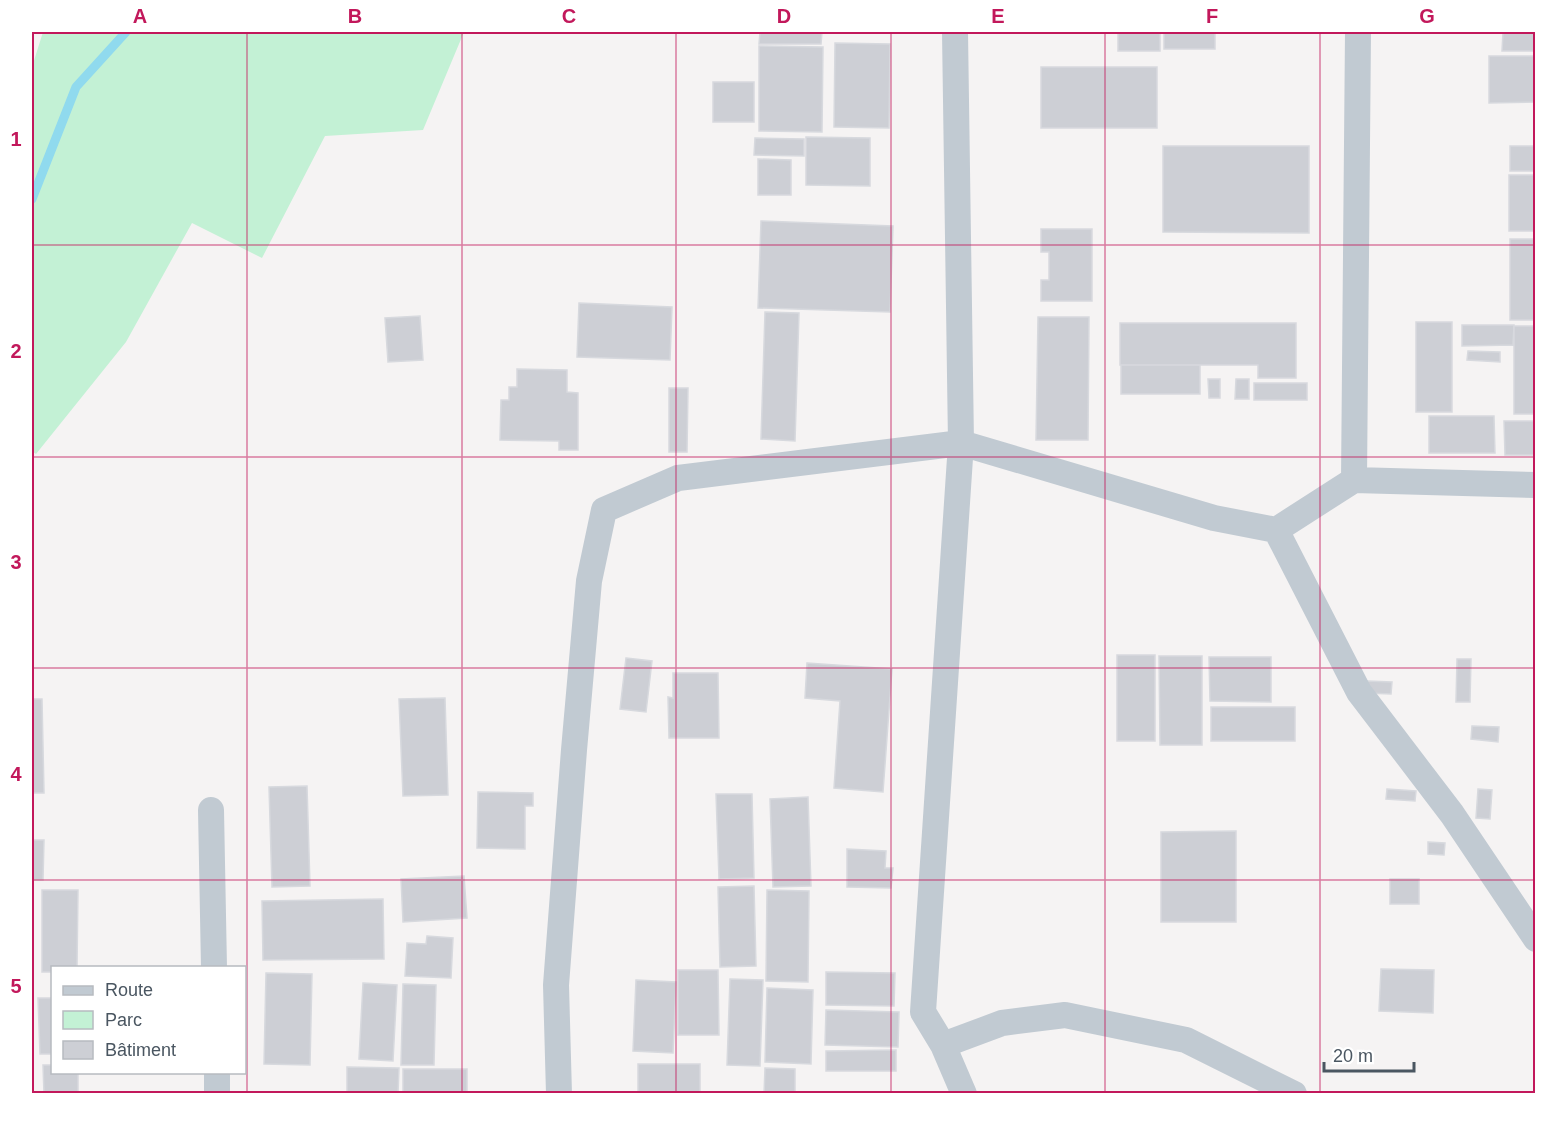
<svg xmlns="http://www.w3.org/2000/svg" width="1567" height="1125" font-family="Arial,sans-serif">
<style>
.green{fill:#c3f1d5}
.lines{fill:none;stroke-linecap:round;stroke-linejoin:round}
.stream{stroke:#90daee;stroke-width:9}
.building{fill:#cdcfd5;stroke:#d7d9de;stroke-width:1.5}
.minor{stroke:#c1cad2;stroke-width:26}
.grid{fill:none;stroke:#c2185b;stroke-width:1.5;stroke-opacity:0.55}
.neatline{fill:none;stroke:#c2185b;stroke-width:2}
.grid-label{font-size:20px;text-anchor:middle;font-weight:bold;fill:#c2185b}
</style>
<rect width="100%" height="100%" fill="#f5f3f3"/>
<!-- green -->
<path class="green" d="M 43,32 L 464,32 L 423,130 L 325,136 L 262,258 L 192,223 L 126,342 L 36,454 L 32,451 L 32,67 Z"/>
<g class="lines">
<!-- stream -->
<path class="stream" d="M 32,199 L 76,87 L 126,32"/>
</g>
<!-- building -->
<path class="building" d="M 760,32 L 822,32 L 821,44 L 759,44 Z
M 1118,32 L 1160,32 L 1160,51 L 1118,51 Z
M 1164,32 L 1215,32 L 1215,49 L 1164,49 Z
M 1503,32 L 1536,32 L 1536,51 L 1502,51 Z
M 835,43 L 890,44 L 889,128 L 834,127 Z
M 759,46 L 823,47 L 822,132 L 759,131 Z
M 1489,56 L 1536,56 L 1536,102 L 1489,103 Z
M 1041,67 L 1157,67 L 1157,128 L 1041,128 Z
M 713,82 L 754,82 L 754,122 L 713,122 Z
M 806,137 L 870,138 L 870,186 L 806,185 Z
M 755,138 L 804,139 L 804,156 L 754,155 Z
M 1163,146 L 1309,146 L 1309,233 L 1163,232 Z
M 1510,146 L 1536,146 L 1536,171 L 1510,171 Z
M 758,159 L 791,160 L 791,195 L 758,195 Z
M 1509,175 L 1536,175 L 1536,231 L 1509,231 Z
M 761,221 L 893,226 L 890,312 L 758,308 Z
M 1041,229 L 1092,229 L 1092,301 L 1041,301 L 1041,280 L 1049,280 L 1049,252 L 1041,252 Z
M 1510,239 L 1536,239 L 1536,320 L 1510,320 Z
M 579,303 L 672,307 L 670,360 L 577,357 Z
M 765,312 L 799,313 L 795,441 L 761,439 Z
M 420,316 L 423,360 L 388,362 L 385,318 Z
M 1038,317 L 1089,317 L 1088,440 L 1036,440 Z
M 1416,322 L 1452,322 L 1452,412 L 1416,412 Z
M 1120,323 L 1296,323 L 1296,378 L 1258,378 L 1258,365 L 1120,365 Z
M 1462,325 L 1514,325 L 1513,345 L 1462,346 Z
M 1514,326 L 1536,326 L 1536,414 L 1514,414 Z
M 1468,351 L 1500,352 L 1500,362 L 1467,360 Z
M 1121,365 L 1200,365 L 1200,394 L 1121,394 Z
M 517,369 L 567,370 L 567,392 L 578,393 L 578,450 L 559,450 L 559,441 L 500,440 L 501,400 L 509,400 L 509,387 L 517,387 Z
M 1208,379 L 1220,379 L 1220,398 L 1209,398 Z
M 1236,379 L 1249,379 L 1249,399 L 1235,399 Z
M 1254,383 L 1307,383 L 1307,400 L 1254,400 Z
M 669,388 L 688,388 L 687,452 L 669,452 Z
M 1429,416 L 1494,416 L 1495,453 L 1429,453 Z
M 1504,421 L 1536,421 L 1536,455 L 1505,455 Z
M 1117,655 L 1155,655 L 1155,741 L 1117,741 Z
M 1159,656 L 1202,656 L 1202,745 L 1160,745 Z
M 1209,657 L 1271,657 L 1271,702 L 1210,701 Z
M 626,658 L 652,661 L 646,712 L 620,709 Z
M 1457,659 L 1471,659 L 1470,702 L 1456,702 Z
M 807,663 L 892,669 L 883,792 L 834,788 L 840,701 L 805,698 Z
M 673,673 L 718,673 L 719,738 L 669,738 L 668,697 L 673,698 Z
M 1367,681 L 1392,682 L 1391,694 L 1366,693 Z
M 445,698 L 448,795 L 403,796 L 399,699 Z
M 32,699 L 42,699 L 44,793 L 32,793 Z
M 1211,707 L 1295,707 L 1295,741 L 1211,741 Z
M 1472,726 L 1499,727 L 1498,742 L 1471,739 Z
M 307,786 L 310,886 L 272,887 L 269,787 Z
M 1387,789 L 1416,791 L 1415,801 L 1386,799 Z
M 1478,789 L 1492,790 L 1490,819 L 1476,818 Z
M 478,792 L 533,793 L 533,806 L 525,806 L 525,849 L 477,848 Z
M 716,794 L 752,794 L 754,878 L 719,879 Z
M 808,797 L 811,886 L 773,887 L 770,799 Z
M 1236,831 L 1236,922 L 1161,922 L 1161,832 Z
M 32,840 L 44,840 L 43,880 L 32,880 Z
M 1428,842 L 1445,843 L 1444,855 L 1428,854 Z
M 847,849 L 886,851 L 885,868 L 893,868 L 891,888 L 847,887 Z
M 464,876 L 467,918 L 403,922 L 401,879 Z
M 1390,879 L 1419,879 L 1419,904 L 1390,904 Z
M 754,886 L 756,966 L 720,967 L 718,887 Z
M 42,890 L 78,890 L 77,968 L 52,968 L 52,972 L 42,972 Z
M 767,890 L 809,891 L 808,982 L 766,981 Z
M 383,899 L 384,959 L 263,960 L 262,901 Z
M 427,936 L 453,938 L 451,978 L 405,976 L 407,943 L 426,944 Z
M 1381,969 L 1434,970 L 1433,1013 L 1379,1011 Z
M 678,970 L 718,970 L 719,1035 L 678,1035 Z
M 826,972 L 895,973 L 894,1006 L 826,1005 Z
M 266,973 L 312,974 L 310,1065 L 264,1064 Z
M 730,979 L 763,980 L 760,1066 L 727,1065 Z
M 636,980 L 676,982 L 673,1053 L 633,1051 Z
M 363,983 L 397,985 L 393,1061 L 359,1059 Z
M 403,984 L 436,985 L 434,1065 L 401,1065 Z
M 767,988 L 813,990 L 811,1064 L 765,1062 Z
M 38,998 L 52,998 L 52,1054 L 40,1054 Z
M 826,1010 L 899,1012 L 898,1047 L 825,1045 Z
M 896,1050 L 896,1071 L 826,1071 L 826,1051 Z
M 638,1064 L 700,1064 L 700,1094 L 638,1094 Z
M 43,1065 L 52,1065 L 52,1072 L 78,1072 L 78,1094 L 44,1094 Z
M 347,1067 L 399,1068 L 398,1094 L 347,1094 Z
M 765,1068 L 795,1069 L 795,1094 L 764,1094 Z
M 403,1069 L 467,1069 L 467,1094 L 403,1094 Z"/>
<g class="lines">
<!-- minor -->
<path class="minor" d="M 955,32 L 961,443 L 923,1012 L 943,1045 L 964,1094
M 1354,480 L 1358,32
M 1276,530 L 1359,692 L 1452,814 L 1536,939
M 211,810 L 214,968
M 943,1045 L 1002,1023 L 1065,1015 L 1186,1040 L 1294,1094
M 217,1072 L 217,1094
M 559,1094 L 556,985 L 574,750 L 589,581 L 604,510 L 678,478 L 961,443 L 1214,518 L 1276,530 L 1354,480 L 1536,485"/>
</g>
<!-- grid -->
<path class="grid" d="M 247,32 L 247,1094M 462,32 L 462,1094M 676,32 L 676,1094M 891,32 L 891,1094M 1105,32 L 1105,1094M 1320,32 L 1320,1094M 32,245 L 1536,245M 32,457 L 1536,457M 32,668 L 1536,668M 32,880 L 1536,880"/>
<!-- border -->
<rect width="1567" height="1125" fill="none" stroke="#ffffff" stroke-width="66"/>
<!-- legend -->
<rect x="51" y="966" width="195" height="108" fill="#ffffff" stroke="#b7bbc0" stroke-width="1.5"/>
<rect x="63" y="986" width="30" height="9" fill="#c1cad2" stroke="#b7bbc0" stroke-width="1.5"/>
<text x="105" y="996" font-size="18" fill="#4a5661">Route</text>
<rect x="63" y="1011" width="30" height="18" fill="#c3f1d5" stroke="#b7bbc0" stroke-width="1.5"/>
<text x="105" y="1026" font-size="18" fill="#4a5661">Parc</text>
<rect x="63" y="1041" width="30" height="18" fill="#cdcfd5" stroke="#b7bbc0" stroke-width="1.5"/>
<text x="105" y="1056" font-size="18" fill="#4a5661">Bâtiment</text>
<!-- scale -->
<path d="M1324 1062v9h90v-9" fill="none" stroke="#4a5661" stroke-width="3"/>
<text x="1333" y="1062" font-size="18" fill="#4a5661" stroke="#ffffff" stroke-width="4.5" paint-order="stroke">20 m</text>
<rect x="33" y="33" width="1501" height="1059" class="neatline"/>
<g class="grid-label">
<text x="140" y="23">A</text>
<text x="355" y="23">B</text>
<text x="569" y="23">C</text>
<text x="784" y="23">D</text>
<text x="998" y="23">E</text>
<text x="1212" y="23">F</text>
<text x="1427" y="23">G</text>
<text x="16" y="146">1</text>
<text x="16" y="358">2</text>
<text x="16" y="569">3</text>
<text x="16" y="781">4</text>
<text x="16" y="993">5</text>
</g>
</svg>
